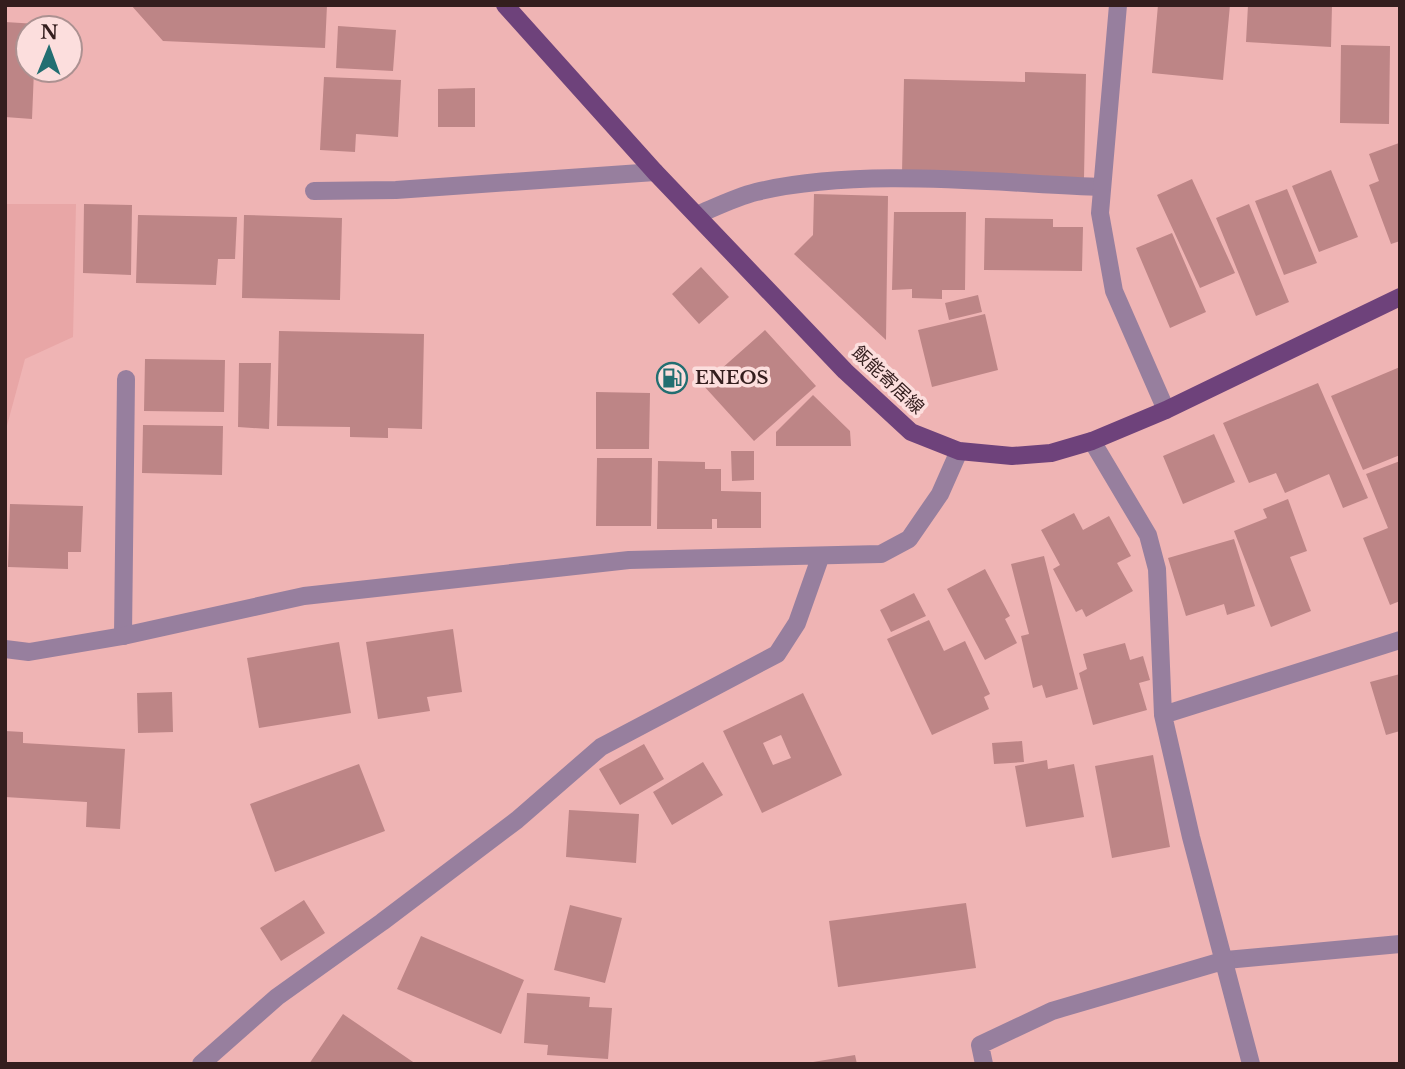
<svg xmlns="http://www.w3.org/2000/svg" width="1405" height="1069" font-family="'Libre Baskerville','Noto Sans JP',serif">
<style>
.built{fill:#e8a6a6}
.building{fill:#bd8586;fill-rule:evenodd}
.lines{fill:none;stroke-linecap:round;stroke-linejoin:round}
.service{stroke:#977f9e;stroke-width:18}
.minor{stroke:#977f9e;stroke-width:18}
.primary{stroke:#6e427b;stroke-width:18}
.labels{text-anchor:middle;stroke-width:7;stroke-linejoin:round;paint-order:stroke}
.poi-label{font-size:18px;font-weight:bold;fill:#341e1e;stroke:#fcdedd;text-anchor:start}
.street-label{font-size:18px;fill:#341e1e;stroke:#fcdedd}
</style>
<rect width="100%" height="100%" fill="#efb4b4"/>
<!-- built -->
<path class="built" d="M 5,204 L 76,204 L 73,337 L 25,359 L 5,433 Z"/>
<!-- building -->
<path class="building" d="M 131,5 L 327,5 L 325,48 L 163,41 Z
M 1158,5 L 1230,5 L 1223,80 L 1152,73 Z
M 1248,5 L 1332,5 L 1331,47 L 1246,42 Z
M 5,22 L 37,24 L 37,28 L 28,28 L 28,70 L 34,70 L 32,119 L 5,117 Z
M 338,26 L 396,30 L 393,71 L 336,68 Z
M 1341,45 L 1390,46 L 1389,124 L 1340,123 Z
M 1025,72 L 1086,74 L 1084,178 L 902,173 L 904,79 L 1025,82 Z
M 324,77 L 401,80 L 398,137 L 356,134 L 355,152 L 320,150 Z
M 475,88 L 475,127 L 438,127 L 438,89 Z
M 1399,143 L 1400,241 L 1391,244 L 1369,185 L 1379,181 L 1369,154 Z
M 1331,170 L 1358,237 L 1319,252 L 1292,186 Z
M 1192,179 L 1235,273 L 1200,288 L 1157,195 Z
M 1287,189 L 1317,263 L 1284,275 L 1255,201 Z
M 814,194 L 888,196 L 886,340 L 794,254 L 813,235 Z
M 84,204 L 132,205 L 131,275 L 83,273 Z
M 1249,204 L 1289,302 L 1256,316 L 1216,218 Z
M 894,212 L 966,212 L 965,290 L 942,290 L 942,299 L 912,298 L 912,289 L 892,290 Z
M 138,215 L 237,217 L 235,259 L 218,259 L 216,285 L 136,283 Z
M 244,215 L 342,218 L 340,300 L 242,298 Z
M 985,218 L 1053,219 L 1053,227 L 1083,227 L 1082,271 L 984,270 Z
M 1172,233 L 1206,312 L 1170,328 L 1136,248 Z
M 701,267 L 729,297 L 699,324 L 672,294 Z
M 978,295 L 982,312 L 949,320 L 945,303 Z
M 985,314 L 998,370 L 932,387 L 918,330 Z
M 765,330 L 816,386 L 754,441 L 703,385 Z
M 279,331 L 424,334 L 422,429 L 388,428 L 388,438 L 350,437 L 350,427 L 277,426 Z
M 145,359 L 225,360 L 224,412 L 144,411 Z
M 239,363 L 271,363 L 269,429 L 238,427 Z
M 1400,367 L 1400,455 L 1363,470 L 1331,396 Z
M 1318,383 L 1368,498 L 1343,508 L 1329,474 L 1285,493 L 1276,473 L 1249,483 L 1223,423 Z
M 596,392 L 650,393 L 649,449 L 596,449 Z
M 813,395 L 850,431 L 851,446 L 776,446 L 776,432 Z
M 143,425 L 223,426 L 222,475 L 142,473 Z
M 1214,434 L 1235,482 L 1183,504 L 1163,456 Z
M 731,451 L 754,451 L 754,480 L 732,481 Z
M 597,458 L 652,458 L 651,526 L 596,526 Z
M 658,461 L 705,462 L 705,469 L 721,469 L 721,491 L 761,492 L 761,528 L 717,528 L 717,519 L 712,519 L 712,529 L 657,529 Z
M 1400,461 L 1400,601 L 1390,605 L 1363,538 L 1388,528 L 1366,474 Z
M 1288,499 L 1307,551 L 1290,557 L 1311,611 L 1271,627 L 1234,531 L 1267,518 L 1263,509 Z
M 10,504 L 83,506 L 81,552 L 68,552 L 68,569 L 8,567 Z
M 1074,513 L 1083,530 L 1109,516 L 1131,556 L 1117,563 L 1133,591 L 1086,617 L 1082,609 L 1076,612 L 1053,569 L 1060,565 L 1041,530 Z
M 1234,539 L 1255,606 L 1227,615 L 1224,604 L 1186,616 L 1168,558 Z
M 1044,556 L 1078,689 L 1046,698 L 1042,685 L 1033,688 L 1021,636 L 1029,634 L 1011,564 Z
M 985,569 L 1010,616 L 1005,619 L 1017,643 L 985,660 L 947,589 Z
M 914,593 L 926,616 L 891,632 L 880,610 Z
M 929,620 L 944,651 L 965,641 L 990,694 L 984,697 L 989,709 L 932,735 L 887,639 Z
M 453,629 L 462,692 L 427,697 L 430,711 L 378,719 L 366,642 Z
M 339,642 L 351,713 L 259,728 L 247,658 Z
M 1125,643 L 1130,660 L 1143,656 L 1150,680 L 1139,683 L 1147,710 L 1093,725 L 1079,673 L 1087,669 L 1083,654 Z
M 1400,674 L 1400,731 L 1386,735 L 1370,682 Z
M 172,692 L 173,732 L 138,733 L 137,693 Z
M 803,693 L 842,775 L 762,813 L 723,731 ZM 781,735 L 791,758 L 773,765 L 763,743 Z
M 5,731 L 23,732 L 23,743 L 125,749 L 120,829 L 86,827 L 87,802 L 5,797 Z
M 1022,741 L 1024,762 L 994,764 L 992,743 Z
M 644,744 L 664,779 L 620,805 L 599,769 Z
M 1153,755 L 1170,847 L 1112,858 L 1095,766 Z
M 1047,760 L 1048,769 L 1074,764 L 1084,817 L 1026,827 L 1015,766 Z
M 703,762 L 723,795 L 672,825 L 653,792 Z
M 359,764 L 385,831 L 275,872 L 250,804 Z
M 569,810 L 639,814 L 636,863 L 566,857 Z
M 304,900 L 325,933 L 281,961 L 260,928 Z
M 966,903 L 976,968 L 838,987 L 829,921 Z
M 570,905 L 622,918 L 605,983 L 554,970 Z
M 421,936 L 524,980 L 501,1034 L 397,989 Z
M 527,993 L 590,997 L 589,1007 L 612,1008 L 608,1059 L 547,1055 L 548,1045 L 524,1043 Z
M 343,1014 L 416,1064 L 309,1064 Z
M 855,1055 L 857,1064 L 813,1064 L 813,1062 Z"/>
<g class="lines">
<!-- service -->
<path class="service" d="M 314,191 L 396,190 L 655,172
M 697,215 C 716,207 736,197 756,192 C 860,167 995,183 1102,187
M 123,636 L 126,379
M 1226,960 L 1400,944"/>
<!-- minor -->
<path class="minor" d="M 1118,5 L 1100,213 L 1114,291 L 1166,410
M 1092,441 L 1148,535 L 1157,569 L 1163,715 L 1191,837 L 1251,1064
M 5,649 L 29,652 L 123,636 L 304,596 L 629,560 L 881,554 L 909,539 L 940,494 L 959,451
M 1163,715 L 1400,640
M 201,1064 L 277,997 L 382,922 L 517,820 L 601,747 L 777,654 L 797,623 L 820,558
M 984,1064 L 980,1045 L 1052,1011 L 1226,960"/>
<!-- primary -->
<path class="primary" d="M 505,5 L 655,172 L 845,371 L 911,432 L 959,451 L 1012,456 L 1051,453 L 1092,441 L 1166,410 L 1400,297"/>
</g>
<!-- icons -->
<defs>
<g id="fuel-ring" transform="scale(1.575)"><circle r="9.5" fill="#fcdedd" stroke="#226e71" stroke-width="1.5"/><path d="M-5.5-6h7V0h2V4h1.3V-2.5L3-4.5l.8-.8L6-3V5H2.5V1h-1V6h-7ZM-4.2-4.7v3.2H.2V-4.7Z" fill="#226e71"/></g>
</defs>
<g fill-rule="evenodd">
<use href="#fuel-ring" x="672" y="378"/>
</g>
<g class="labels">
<!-- poi labels -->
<g class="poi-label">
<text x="695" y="384">ENEOS</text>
</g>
<!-- street labels -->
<g class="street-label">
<text transform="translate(888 380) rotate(43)" y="6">飯能寄居線</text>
</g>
</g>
<!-- border -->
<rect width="1405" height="1069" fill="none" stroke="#341e1e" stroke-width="14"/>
<!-- north arrow -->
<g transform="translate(49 49) rotate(1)"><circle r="33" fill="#fcdedd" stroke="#ac9191" stroke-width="2"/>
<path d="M0-5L12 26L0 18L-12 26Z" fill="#226e71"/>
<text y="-10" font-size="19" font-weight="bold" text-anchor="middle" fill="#341e1e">N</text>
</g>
</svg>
